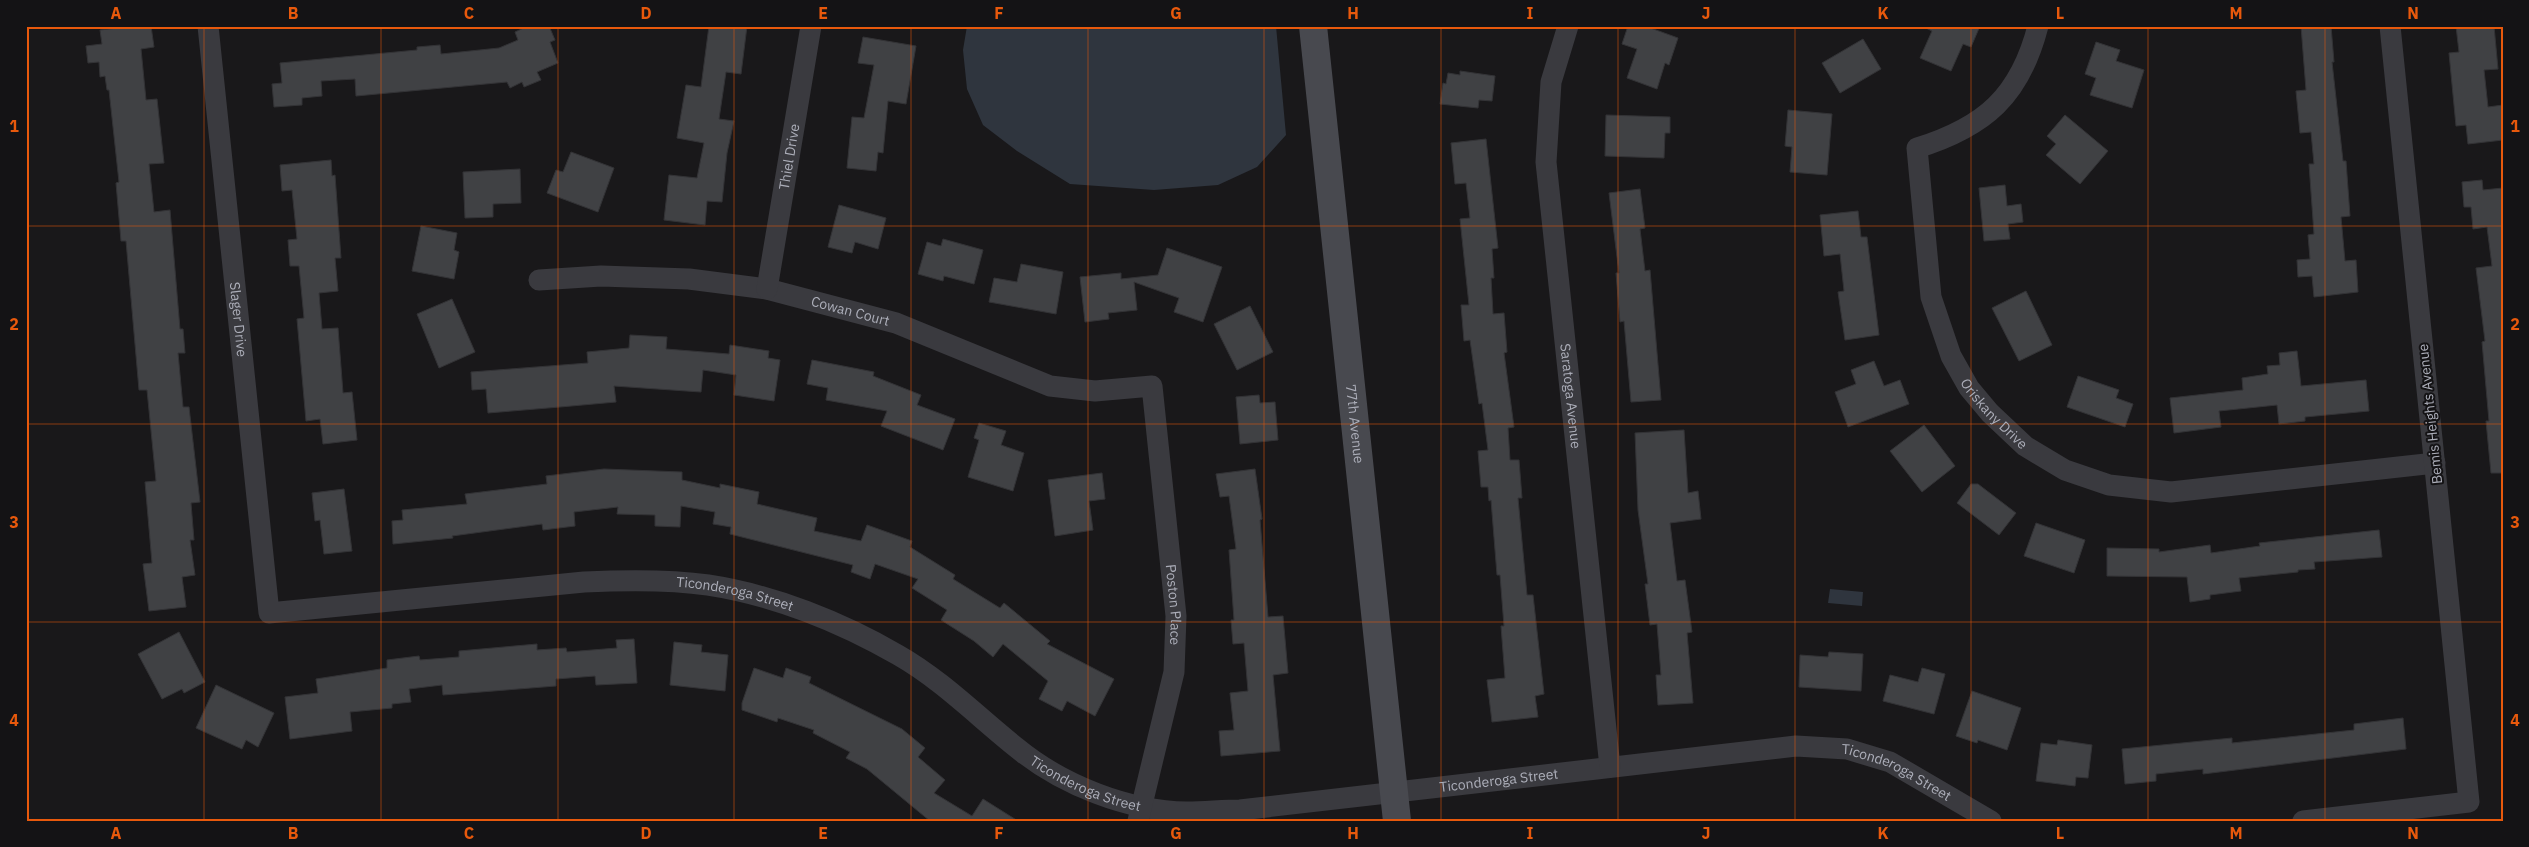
<svg xmlns="http://www.w3.org/2000/svg" width="2529" height="847" font-family="'IBM Plex Sans',sans-serif">
<style>
.water{fill:#2f353e}
.building{fill:#404144;stroke:#333336}
.lines{fill:none;stroke-linecap:round;stroke-linejoin:round}
.street{stroke:#3a3a3f;stroke-width:21}
.secondary{stroke:#48494f;stroke-width:28}
.grid{fill:none;stroke:#e8590c;stroke-width:1;stroke-opacity:0.55}
.labels{text-anchor:middle;stroke-width:4;stroke-linejoin:round;paint-order:stroke}
.street-label{font-size:14px;fill:#acaeb9;stroke:#141315}
.neatline{fill:none;stroke:#e8590c;stroke-width:2}
.grid-label{font-size:16px;text-anchor:middle;font-weight:bold;fill:#e8590c}
</style>
<rect width="100%" height="100%" fill="#19181a"/>
<!-- water -->
<path class="water" d="M 967,26 L 1276,26 L 1286,135 L 1257,167 L 1218,185 L 1154,190 L 1070,184 L 1017,151 L 983,125 L 967,89 L 963,50 Z
M 1830,589 L 1863,592 L 1862,606 L 1828,603 Z"/>
<!-- building -->
<path class="building" d="M 136,26 L 151,26 L 154,47 L 141,49 L 146,100 L 157,99 L 164,163 L 149,164 L 154,212 L 170,210 L 180,329 L 183,329 L 185,353 L 178,353 L 183,407 L 189,407 L 200,502 L 191,503 L 194,540 L 190,540 L 195,575 L 182,577 L 186,607 L 149,611 L 143,564 L 152,563 L 145,482 L 156,481 L 147,390 L 139,390 L 126,241 L 121,241 L 116,183 L 119,182 L 109,90 L 107,90 L 105,76 L 100,77 L 99,62 L 88,63 L 86,46 L 102,44 L 100,30 Z
M 528,26 L 549,26 L 555,40 L 550,42 L 558,63 L 537,72 L 541,80 L 524,87 L 522,82 L 510,88 L 507,82 L 356,96 L 355,79 L 321,81 L 322,96 L 302,98 L 302,105 L 274,107 L 272,84 L 282,83 L 280,63 L 417,50 L 417,47 L 440,45 L 441,54 L 499,48 L 518,40 L 515,32 Z
M 709,26 L 747,26 L 741,74 L 726,72 L 719,119 L 734,121 L 727,153 L 722,202 L 707,201 L 705,225 L 664,220 L 669,175 L 697,178 L 704,143 L 677,138 L 686,85 L 701,87 Z
M 1628,26 L 1645,26 L 1678,38 L 1669,65 L 1665,63 L 1657,89 L 1627,78 L 1637,49 L 1622,44 Z
M 1922,26 L 1980,26 L 1971,47 L 1963,44 L 1951,71 L 1920,58 L 1932,31 Z
M 2301,26 L 2331,26 L 2334,62 L 2332,62 L 2343,161 L 2346,161 L 2350,216 L 2341,217 L 2345,261 L 2356,260 L 2358,292 L 2314,297 L 2312,276 L 2298,277 L 2297,260 L 2310,259 L 2308,235 L 2314,234 L 2309,164 L 2314,164 L 2311,132 L 2300,133 L 2296,91 L 2306,90 Z
M 2456,26 L 2494,26 L 2498,69 L 2484,70 L 2488,107 L 2503,105 L 2503,140 L 2468,144 L 2466,125 L 2456,126 L 2449,53 L 2459,52 Z
M 863,37 L 916,46 L 906,104 L 888,101 L 883,153 L 878,152 L 876,171 L 847,168 L 852,117 L 864,118 L 874,65 L 858,63 Z
M 1863,39 L 1881,69 L 1840,93 L 1822,63 Z
M 2096,42 L 2120,50 L 2116,61 L 2144,70 L 2132,108 L 2090,95 L 2096,78 L 2085,74 Z
M 1460,71 L 1495,76 L 1492,101 L 1479,100 L 1478,108 L 1440,104 L 1443,83 L 1446,84 L 1448,73 L 1460,75 Z
M 1788,110 L 1832,114 L 1827,175 L 1790,172 L 1792,147 L 1785,146 Z
M 1606,115 L 1670,117 L 1670,133 L 1665,133 L 1664,158 L 1605,156 Z
M 2065,115 L 2108,151 L 2080,184 L 2046,155 L 2056,144 L 2047,136 Z
M 1486,139 L 1498,248 L 1492,249 L 1494,278 L 1491,278 L 1493,314 L 1504,313 L 1507,352 L 1504,353 L 1514,427 L 1508,428 L 1510,460 L 1519,460 L 1522,498 L 1518,498 L 1527,595 L 1533,595 L 1544,694 L 1535,696 L 1538,717 L 1492,722 L 1487,680 L 1505,678 L 1501,626 L 1504,626 L 1500,575 L 1497,575 L 1491,500 L 1489,501 L 1488,487 L 1481,487 L 1478,451 L 1488,450 L 1482,403 L 1479,404 L 1470,340 L 1464,341 L 1461,305 L 1469,305 L 1460,219 L 1470,218 L 1466,183 L 1455,184 L 1451,143 Z
M 571,152 L 614,168 L 598,212 L 547,193 L 556,170 L 563,172 Z
M 331,160 L 332,176 L 335,175 L 341,258 L 335,258 L 338,291 L 319,293 L 322,329 L 338,328 L 343,393 L 352,392 L 357,440 L 323,444 L 320,419 L 306,421 L 297,319 L 304,318 L 299,266 L 290,266 L 288,240 L 297,239 L 292,190 L 282,191 L 280,165 Z
M 520,169 L 521,203 L 493,204 L 493,217 L 465,218 L 463,172 Z
M 2482,180 L 2483,190 L 2503,188 L 2503,473 L 2491,473 L 2486,421 L 2489,421 L 2482,342 L 2485,341 L 2476,268 L 2492,266 L 2487,227 L 2473,229 L 2471,207 L 2464,207 L 2462,182 Z
M 2005,185 L 2007,206 L 2021,204 L 2023,222 L 2008,224 L 2010,239 L 1984,241 L 1979,188 Z
M 1640,189 L 1645,228 L 1640,229 L 1645,271 L 1650,270 L 1661,400 L 1631,402 L 1624,321 L 1620,322 L 1616,273 L 1619,273 L 1609,193 Z
M 839,205 L 886,218 L 878,249 L 855,242 L 852,253 L 828,247 Z
M 1858,211 L 1861,237 L 1867,237 L 1879,335 L 1845,340 L 1838,292 L 1844,291 L 1840,254 L 1824,256 L 1820,215 Z
M 421,226 L 457,233 L 454,250 L 459,252 L 454,279 L 412,271 Z
M 943,239 L 983,250 L 974,284 L 944,276 L 943,281 L 918,274 L 927,242 L 941,246 Z
M 1167,248 L 1222,267 L 1203,322 L 1174,312 L 1179,298 L 1134,282 L 1137,310 L 1108,313 L 1109,319 L 1085,322 L 1080,277 L 1121,273 L 1121,279 L 1158,275 Z
M 1021,264 L 1063,272 L 1056,314 L 989,302 L 994,278 L 1017,282 Z
M 2026,291 L 2052,345 L 2019,361 L 1992,308 Z
M 452,299 L 475,352 L 439,368 L 417,314 Z
M 1250,306 L 1273,352 L 1237,370 L 1214,324 Z
M 630,335 L 667,337 L 666,349 L 729,354 L 730,345 L 769,351 L 768,358 L 780,360 L 774,401 L 734,395 L 736,375 L 703,370 L 701,392 L 614,386 L 616,402 L 560,407 L 488,413 L 486,389 L 472,390 L 471,372 L 588,363 L 587,352 L 629,348 Z
M 2297,351 L 2301,386 L 2366,380 L 2369,411 L 2305,417 L 2305,421 L 2279,424 L 2277,405 L 2219,411 L 2221,427 L 2174,433 L 2170,398 L 2243,390 L 2242,378 L 2268,374 L 2267,366 L 2280,365 L 2279,353 Z
M 812,360 L 874,372 L 873,376 L 921,395 L 917,405 L 955,419 L 943,450 L 881,426 L 887,411 L 826,400 L 828,388 L 807,384 Z
M 1874,361 L 1884,386 L 1900,380 L 1909,404 L 1848,427 L 1835,392 L 1856,384 L 1851,370 Z
M 2078,376 L 2119,390 L 2116,398 L 2133,404 L 2125,427 L 2067,407 Z
M 1259,395 L 1260,403 L 1275,402 L 1278,440 L 1240,444 L 1236,397 Z
M 979,423 L 1006,431 L 1001,445 L 1024,453 L 1013,491 L 968,477 L 979,440 L 974,438 Z
M 1924,425 L 1955,466 L 1922,492 L 1890,451 Z
M 1684,430 L 1688,493 L 1698,491 L 1701,519 L 1670,523 L 1677,581 L 1685,580 L 1692,632 L 1687,633 L 1693,703 L 1658,705 L 1656,675 L 1661,675 L 1657,624 L 1650,625 L 1645,584 L 1648,584 L 1638,510 L 1635,433 Z
M 604,469 L 682,472 L 682,480 L 720,488 L 720,484 L 759,492 L 757,504 L 817,518 L 814,531 L 861,541 L 867,525 L 912,541 L 910,547 L 955,575 L 953,579 L 1000,608 L 1004,603 L 1050,641 L 1047,644 L 1114,679 L 1095,716 L 1067,701 L 1062,711 L 1039,699 L 1048,681 L 1003,644 L 993,657 L 974,641 L 941,620 L 947,610 L 912,588 L 918,579 L 875,564 L 870,579 L 851,572 L 853,565 L 730,534 L 731,527 L 713,524 L 715,512 L 681,506 L 680,527 L 655,526 L 655,515 L 617,514 L 618,507 L 574,512 L 575,526 L 543,530 L 542,524 L 452,536 L 453,538 L 393,544 L 392,521 L 403,520 L 402,510 L 467,504 L 465,494 L 547,484 L 546,476 Z
M 1255,469 L 1262,519 L 1260,520 L 1268,617 L 1283,616 L 1288,673 L 1273,675 L 1280,751 L 1221,756 L 1219,731 L 1234,730 L 1230,693 L 1248,691 L 1244,643 L 1233,644 L 1231,620 L 1234,620 L 1229,550 L 1236,549 L 1229,496 L 1220,497 L 1216,474 Z
M 1102,473 L 1105,499 L 1089,501 L 1093,530 L 1055,536 L 1048,480 Z
M 1971,484 L 1978,484 L 2016,513 L 1999,535 L 1957,503 Z
M 344,489 L 352,551 L 324,554 L 320,520 L 315,521 L 312,493 Z
M 2036,523 L 2085,540 L 2074,573 L 2024,556 Z
M 2379,530 L 2382,557 L 2314,562 L 2315,569 L 2298,570 L 2298,572 L 2239,578 L 2241,591 L 2210,595 L 2210,599 L 2190,602 L 2187,577 L 2107,576 L 2107,548 L 2159,549 L 2159,552 L 2210,545 L 2211,553 L 2260,546 L 2259,543 Z
M 179,632 L 205,682 L 184,693 L 182,689 L 162,699 L 138,654 Z
M 634,639 L 637,683 L 596,685 L 595,676 L 556,679 L 556,686 L 443,695 L 442,685 L 409,689 L 411,702 L 392,704 L 392,708 L 350,712 L 352,731 L 290,739 L 285,697 L 318,693 L 316,679 L 387,668 L 387,660 L 419,656 L 420,660 L 459,657 L 459,651 L 537,644 L 537,650 L 566,648 L 567,652 L 617,648 L 616,640 Z
M 674,642 L 702,645 L 701,652 L 728,655 L 725,691 L 670,685 Z
M 1829,652 L 1863,654 L 1861,691 L 1799,687 L 1800,655 L 1828,657 Z
M 754,668 L 783,678 L 786,668 L 811,677 L 809,683 L 902,729 L 925,748 L 918,757 L 945,780 L 934,793 L 972,816 L 983,799 L 1018,821 L 930,821 L 867,769 L 846,758 L 850,752 L 813,733 L 814,730 L 778,718 L 777,722 L 742,710 L 742,703 Z
M 1922,668 L 1945,674 L 1934,714 L 1883,701 L 1890,675 L 1918,682 Z
M 216,685 L 274,713 L 258,747 L 246,740 L 242,749 L 196,728 Z
M 1972,691 L 2021,708 L 2007,750 L 1978,740 L 1977,743 L 1956,736 Z
M 2403,718 L 2406,749 L 2203,774 L 2203,769 L 2156,774 L 2156,781 L 2125,784 L 2122,749 L 2232,738 L 2232,743 L 2354,730 L 2354,724 Z
M 2058,740 L 2092,745 L 2088,778 L 2076,777 L 2075,786 L 2036,781 L 2041,743 L 2057,745 Z"/>
<g class="lines">
<!-- street -->
<g class="street">
<path id="s1" d="M 208,26 L 269,613 L 584,582 C 625,580 667,579 708,585 C 774,595 841,622 898,655 C 942,680 978,717 1017,748 C 1062,785 1128,811 1187,812 C 1205,812 1222,810 1240,810 L 1796,746 L 1847,749 L 1890,762 L 1991,821"/>
<path id="s2" d="M 1568,26 L 1551,82 L 1546,162 L 1610,767"/>
<path id="s3" d="M 2038,26 C 2020,96 1985,127 1917,148 L 1931,297 L 1951,356 L 1969,388 L 1990,413 L 2025,446 L 2065,470 L 2109,485 L 2171,492 L 2435,463"/>
<path id="s4" d="M 539,280 L 601,276 L 689,279 L 767,289 L 896,323 L 1050,386 L 1095,391 L 1152,386 L 1176,616 L 1174,672 L 1138,821"/>
<path id="s5" d="M 767,289 L 811,26"/>
<path d="M 2303,821 L 2469,802 L 2390,26"/>
</g>
<!-- secondary -->
<path class="secondary" id="s6" d="M 1313,26 L 1397,821"/>
</g>
<!-- grid -->
<path class="grid" d="M 204,26 L 204,821M 381,26 L 381,821M 558,26 L 558,821M 734,26 L 734,821M 911,26 L 911,821M 1088,26 L 1088,821M 1264,26 L 1264,821M 1441,26 L 1441,821M 1618,26 L 1618,821M 1795,26 L 1795,821M 1971,26 L 1971,821M 2148,26 L 2148,821M 2325,26 L 2325,821M 26,226 L 2503,226M 26,424 L 2503,424M 26,622 L 2503,622"/>
<g class="labels">
<!-- street labels -->
<g class="street-label">
<text dy="5" stroke="none"><textPath href="#s5" startOffset="134">Thiel Drive</textPath></text>
<text dy="5" stroke="none"><textPath href="#s4" startOffset="315">Cowan Court</textPath></text>
<text dy="5" stroke="none"><textPath href="#s1" startOffset="295">Slager Drive</textPath></text>
<text dy="5" stroke="none"><textPath href="#s2" startOffset="374">Saratoga Avenue</textPath></text>
<text dy="5" stroke="none"><textPath href="#s3" startOffset="466">Oriskany Drive</textPath></text>
<text transform="translate(2430 414) rotate(-96)" y="5">Bemis Heights Avenue</text>
<text dy="5" stroke="none"><textPath href="#s6" startOffset="400">77th Avenue</textPath></text>
<text dy="5" stroke="none"><textPath href="#s1" startOffset="1059">Ticonderoga Street</textPath></text>
<text dy="5" stroke="none"><textPath href="#s4" startOffset="851">Poston Place</textPath></text>
<text dy="5" stroke="none"><textPath href="#s1" startOffset="2289">Ticonderoga Street</textPath></text>
<text dy="5" stroke="none"><textPath href="#s1" startOffset="1884">Ticonderoga Street</textPath></text>
<text dy="5" stroke="none"><textPath href="#s1" startOffset="1464">Ticonderoga Street</textPath></text>
</g>
</g>
<!-- border -->
<rect width="2529" height="847" fill="none" stroke="#141315" stroke-width="55"/>
<rect x="28" y="28" width="2474" height="792" class="neatline"/>
<g class="grid-label">
<text x="116" y="19">A</text>
<text x="293" y="19">B</text>
<text x="469" y="19">C</text>
<text x="646" y="19">D</text>
<text x="823" y="19">E</text>
<text x="999" y="19">F</text>
<text x="1176" y="19">G</text>
<text x="1353" y="19">H</text>
<text x="1530" y="19">I</text>
<text x="1706" y="19">J</text>
<text x="1883" y="19">K</text>
<text x="2060" y="19">L</text>
<text x="2236" y="19">M</text>
<text x="2413" y="19">N</text>
<text x="14" y="132">1</text>
<text x="2515" y="132">1</text>
<text x="14" y="330">2</text>
<text x="2515" y="330">2</text>
<text x="14" y="528">3</text>
<text x="2515" y="528">3</text>
<text x="14" y="726">4</text>
<text x="2515" y="726">4</text>
<text x="116" y="839">A</text>
<text x="293" y="839">B</text>
<text x="469" y="839">C</text>
<text x="646" y="839">D</text>
<text x="823" y="839">E</text>
<text x="999" y="839">F</text>
<text x="1176" y="839">G</text>
<text x="1353" y="839">H</text>
<text x="1530" y="839">I</text>
<text x="1706" y="839">J</text>
<text x="1883" y="839">K</text>
<text x="2060" y="839">L</text>
<text x="2236" y="839">M</text>
<text x="2413" y="839">N</text>
</g>
</svg>
